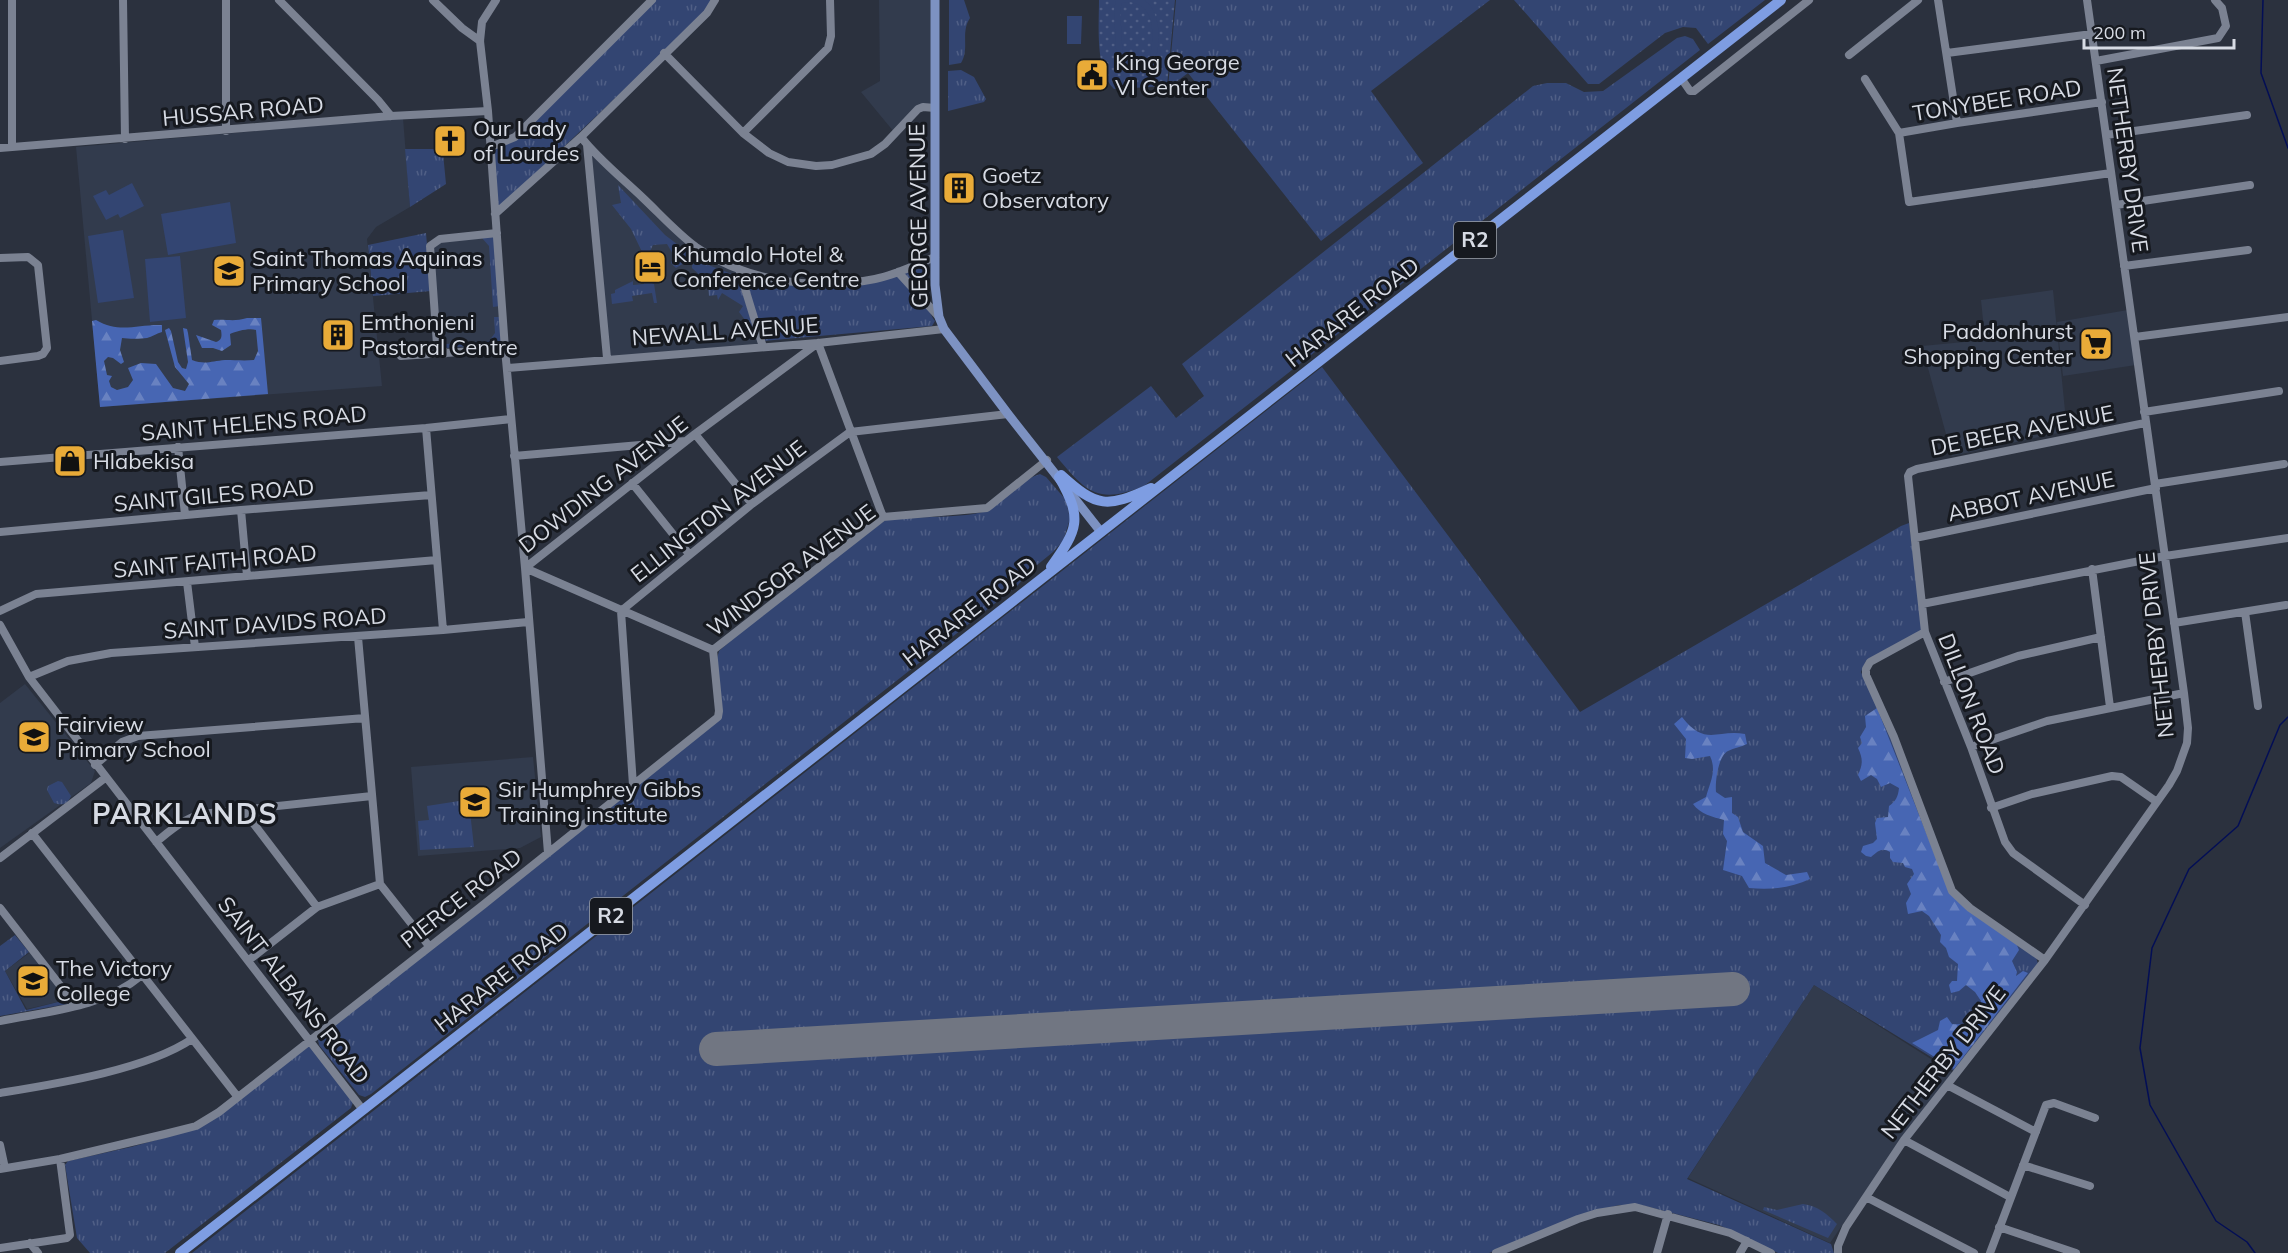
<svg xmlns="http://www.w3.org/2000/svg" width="2288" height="1253" font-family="Mulish,sans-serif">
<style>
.built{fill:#323b4d}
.grass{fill:url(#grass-tufts)}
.forest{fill:url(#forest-firs)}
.park{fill:url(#park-dots)}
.garden{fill:#334572;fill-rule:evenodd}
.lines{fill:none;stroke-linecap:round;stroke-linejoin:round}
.stream{stroke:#030e56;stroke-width:1.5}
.runway{stroke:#717682;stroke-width:34}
.minor{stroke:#7b8292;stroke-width:8}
.major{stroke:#7d92c2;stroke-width:9}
.highway{stroke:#7e9de2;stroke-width:10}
.labels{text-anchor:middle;stroke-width:6;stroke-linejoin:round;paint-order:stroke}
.shield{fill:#16191f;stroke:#9da1a9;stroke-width:1.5}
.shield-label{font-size:21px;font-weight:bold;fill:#d7dbe4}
.poi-label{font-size:22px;fill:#d7dbe4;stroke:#16191f;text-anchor:start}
.street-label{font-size:22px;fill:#d7dbe4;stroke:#16191f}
.district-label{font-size:28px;font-weight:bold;letter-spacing:1.5px;fill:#d7dbe4;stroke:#16191f}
</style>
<defs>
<pattern id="grass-tufts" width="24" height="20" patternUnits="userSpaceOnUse" patternTransform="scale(1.5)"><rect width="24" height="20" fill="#334572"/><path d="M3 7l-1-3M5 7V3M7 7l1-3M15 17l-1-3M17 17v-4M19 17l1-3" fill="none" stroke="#505f86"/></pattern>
<pattern id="forest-firs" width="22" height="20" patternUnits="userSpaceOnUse" patternTransform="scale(1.5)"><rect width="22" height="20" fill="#4766b3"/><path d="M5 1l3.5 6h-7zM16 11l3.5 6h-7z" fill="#6982c1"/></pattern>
<pattern id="park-dots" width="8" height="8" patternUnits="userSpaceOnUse" patternTransform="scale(1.5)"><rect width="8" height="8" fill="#334572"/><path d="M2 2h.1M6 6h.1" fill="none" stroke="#505f86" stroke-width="1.8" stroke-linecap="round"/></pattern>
</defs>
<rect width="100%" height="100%" fill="#2b313e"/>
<!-- built -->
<path class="built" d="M 879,0 L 932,0 L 933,105 L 924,104 L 894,132 L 861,92 L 880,81 Z
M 403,118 L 410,207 L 376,227 L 367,239 L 382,386 L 100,407 L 76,147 Z
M 589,149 L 695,247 L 738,270 L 762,346 L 608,357 Z
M 496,235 L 504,348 L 446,352 L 440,347 L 433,243 Z
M 2053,290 L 2067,431 L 1952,456 L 1922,346 L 1985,340 L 1981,300 Z
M 2128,310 L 2136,365 L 2063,376 L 2057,322 Z
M 25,684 L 95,771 L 91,783 L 0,848 L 0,703 Z
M 533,757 L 541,837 L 520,848 L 418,856 L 411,767 Z
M 32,951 L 63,991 L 62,1001 L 27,1009 L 5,971 Z
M 1814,985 L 1953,1073 L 1902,1138 L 1830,1243 L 1688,1178 Z"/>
<!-- grass -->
<path class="grass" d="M 654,0 L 714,0 L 706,12 L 496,211 C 496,195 490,159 497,146 L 512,142 Z
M 949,0 L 964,0 L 970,18 C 960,33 970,48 961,63 L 949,65 Z
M 1176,0 L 1490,0 L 1371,91 L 1423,163 L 1321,241 L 1188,73 L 1168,88 Z
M 1514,0 L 1765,0 L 1708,44 L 1696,28 L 1683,27 L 1665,33 L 1599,84 L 1588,84 Z
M 1685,36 L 1693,39 L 1700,50 L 1144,486 C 1098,505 1086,492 1057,457 L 1151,386 L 1176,418 L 1204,396 L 1182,364 L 1533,86 L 1547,83 L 1566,83 L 1584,92 L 1603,91 L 1677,38 Z
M 961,70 L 974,77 L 986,99 L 984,102 L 948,111 L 948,71 Z
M 405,149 L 440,149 L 441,153 L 443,153 L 446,184 L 410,207 Z
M 618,185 L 665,235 L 694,257 L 676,268 L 671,263 L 674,256 L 667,244 L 653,245 L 648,255 L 644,256 L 631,229 L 612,205 L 621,203 Z
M 426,233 L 431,291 L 373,296 L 368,245 Z
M 495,236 L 500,306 L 493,307 L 489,246 L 482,238 Z
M 698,261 L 737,276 L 754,329 L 752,329 L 739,312 L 743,306 L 722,293 L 718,300 L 717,295 L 709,296 L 708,287 L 702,287 L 704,279 L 692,268 L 692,265 Z
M 928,263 C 928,279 924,308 935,321 L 932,326 L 763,341 L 741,271 L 781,282 L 857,283 Z
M 644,280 L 654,284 L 657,303 L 654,303 L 652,293 L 632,296 L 633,301 L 612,304 L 611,294 L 615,293 L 615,290 L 633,281 L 633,285 L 644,284 Z
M 494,317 L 500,317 L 501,343 L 446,348 L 440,345 L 440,339 L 445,339 L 446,344 L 489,341 L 495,333 Z
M 1322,367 L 1580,712 L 1901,526 L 1909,523 L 1923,628 L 1922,631 L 1866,661 L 1861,672 L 1891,738 L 1948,886 L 2036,957 L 2038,964 L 1954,1071 L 1814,985 L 1687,1179 L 1831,1244 L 1834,1253 L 1778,1253 L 1719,1225 L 1641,1205 L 1619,1205 L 1584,1214 L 1489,1253 L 192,1253 Z
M 1040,474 L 1046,477 L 1066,500 L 1070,519 L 1063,541 L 1053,552 L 1031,570 L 1017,586 L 371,1094 L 365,1097 L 359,1095 L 319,1045 L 318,1039 L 719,719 L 716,662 L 719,651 L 753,621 L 884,521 L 891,518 C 912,517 968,518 985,511 C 1005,502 1018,481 1040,474 Z
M 58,781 L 62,782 L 71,796 C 68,804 63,806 54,803 L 47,790 L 48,786 Z
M 482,792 L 483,801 L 469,803 L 474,847 L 420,850 L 418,821 L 429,820 L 427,806 L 459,801 L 459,796 Z
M 15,935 L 29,952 L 5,971 L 26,1010 L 62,1001 L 63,997 L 68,997 L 69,1000 L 67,1004 L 0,1016 L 0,946 Z
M 306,1045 L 312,1046 L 353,1102 L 351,1108 L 165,1253 L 90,1253 L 77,1238 L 65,1165 L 68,1161 L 131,1147 L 199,1128 Z
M 1803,1204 C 1818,1206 1827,1214 1837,1224 L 1828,1238 L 1763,1210 L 1764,1207 L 1777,1210 Z"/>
<!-- forest -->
<path class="forest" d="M 247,318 L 261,318 L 268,394 L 100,407 L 92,321 L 96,320 C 120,334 137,324 162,325 L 162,332 C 157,333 152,337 147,338 C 141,339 128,339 122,338 L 120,350 L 124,362 L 121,364 L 113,358 L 108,357 L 104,361 L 107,375 L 112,376 L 109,381 L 111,387 L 117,390 L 128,387 L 133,380 L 128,368 L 141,363 L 156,364 L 173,388 L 185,391 L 189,384 L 175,367 L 165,330 L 169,328 L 171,331 L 178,362 L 182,368 L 186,369 L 188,362 L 183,328 L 187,329 L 188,333 L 192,360 C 205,365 212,361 225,360 C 235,360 244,361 254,360 L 258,351 L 256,330 C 249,328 237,331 230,334 L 231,345 L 222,351 L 213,348 L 202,348 L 196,335 L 216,342 C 222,340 222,336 221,330 L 212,325 L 214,320 C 227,319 234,322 247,318 Z
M 1877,708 L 1947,886 L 2016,943 L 2019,950 L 2012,961 L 2017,972 L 2016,976 L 2023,971 L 2028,973 L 1954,1069 L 1912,1043 L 1938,1030 L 1940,1021 L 1947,1017 L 1952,1024 C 1972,1026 1977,1018 1981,1001 L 1975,992 L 1966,985 L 1959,991 L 1951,993 L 1949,985 L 1952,981 L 1957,981 L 1958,964 L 1949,957 L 1946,948 L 1940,942 L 1941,935 L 1929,916 L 1922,911 L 1908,914 L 1906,903 L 1911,894 L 1907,884 L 1914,874 L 1912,869 L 1905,867 L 1903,863 L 1893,862 L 1890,858 L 1890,852 C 1882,847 1878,851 1871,857 L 1866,856 L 1861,852 L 1863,846 L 1873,843 L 1877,839 L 1875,823 L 1877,818 L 1888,817 L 1889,806 C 1896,801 1898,797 1899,788 L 1890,783 L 1881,787 L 1877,779 L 1871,775 L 1861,781 L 1858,775 C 1863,764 1863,759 1858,748 L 1862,743 L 1860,737 L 1866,727 L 1865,716 Z
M 1682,717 C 1705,747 1717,729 1745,734 L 1747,744 C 1741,747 1734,748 1728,751 C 1718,756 1715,782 1716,792 L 1725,798 L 1732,797 L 1732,813 L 1738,817 L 1743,832 L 1763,846 L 1765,863 L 1786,875 L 1807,872 L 1810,879 C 1791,888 1771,890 1749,888 L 1742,876 L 1723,870 L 1727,841 L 1723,834 L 1724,820 C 1713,817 1700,814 1693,804 L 1706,797 C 1710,782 1717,771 1710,756 L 1692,759 L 1685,758 L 1686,739 L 1674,724 Z"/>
<!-- park -->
<path class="park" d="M 1099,0 L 1175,0 L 1167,86 L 1114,89 C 1095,71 1099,25 1099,0 Z"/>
<!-- garden -->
<path class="garden" d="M 1116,0 L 1144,0 C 1163,12 1162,53 1150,70 C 1138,75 1127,77 1117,68 L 1114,10 ZM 1129,2 C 1159,5 1153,42 1149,64 C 1141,71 1132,71 1124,65 L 1123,61 L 1120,9 L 1122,3 Z
M 1067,16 L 1082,16 L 1081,44 L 1067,44 Z
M 132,183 L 144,206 L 120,218 L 118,214 L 106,220 L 93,196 L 106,190 L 109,195 Z
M 230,202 L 236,243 L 168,255 L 161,214 Z
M 123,230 L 134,298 L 98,303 L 88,236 Z
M 180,256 L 186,318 L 150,322 L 145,259 Z"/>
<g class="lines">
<!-- stream -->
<path class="stream" d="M 2263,0 L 2261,73 L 2288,148
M 2255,1253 L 2247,1242 L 2216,1221 L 2150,1105 L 2140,1048 L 2152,948 L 2189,869 L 2238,826 L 2280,725 L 2288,717"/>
<!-- runway -->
<path class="runway" d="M 716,1049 L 1733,989"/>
<!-- minor -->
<path class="minor" d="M 12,0 L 12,147
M 123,0 L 125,139
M 226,0 L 226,131
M 279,0 L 378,100 L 391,116
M 433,0 L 462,28 L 480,41
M 496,0 L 482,22 L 480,41 L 488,111 L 505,349 L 525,568 L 713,650
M 1938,0 L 1957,123
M 664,53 L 743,133 L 769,153 L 788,162 L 816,166 L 832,165 L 871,154 L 885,144 L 918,109 L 923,107 L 935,108
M 1947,53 L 2092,34
M 1849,55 L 1918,0
M 2096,61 L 2218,38 L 2226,26 L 2222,8 L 2215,0
M 1681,78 L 1690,91 L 1694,91 L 1809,0
M 1865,79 L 1899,133 L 1909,202 L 2111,173
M 743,133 L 828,48 L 831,36 L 830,0
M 1899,133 L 1957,123 L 2102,102
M 2106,135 L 2247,115
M 581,137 C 598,159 622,178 643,198 C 660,214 677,233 696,247 C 747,282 816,291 875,279 C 896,275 915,265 935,257
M 587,145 L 607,358
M 491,147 L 515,137 L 652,0
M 0,148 L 391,116 L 488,111
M 2116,205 L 2250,185
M 495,214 L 581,137 L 707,13 L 715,0
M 0,258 L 28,257 L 38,265 L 47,348 L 43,354 L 38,356 L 0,361
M 2124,266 L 2248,250
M 739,269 L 763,347
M 898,272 L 939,317
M 2135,337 L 2288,317
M 446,353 L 437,345 L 430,246 L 440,239 L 497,233
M 401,356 L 505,349
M 507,368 L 818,343 L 944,329
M 2144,412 L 2279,391
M 426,428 L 443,630
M 695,434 L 752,504
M 178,447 L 185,515
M 514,456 L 686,441
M 0,462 L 426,428 L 511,419
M 632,483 L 689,554
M 2155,484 L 2284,464
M 241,510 L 247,576
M 0,532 L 241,510 L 431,495
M 1915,538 L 2156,488
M 2092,569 L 2110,707
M 187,582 L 195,647
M 1922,604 L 2165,556 L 2288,538
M 0,611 L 36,594 L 437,560
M 2245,612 L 2258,706
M 2174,623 L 2286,605
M 0,625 L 29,677 L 363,1110
M 1925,632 L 1870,662 L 1866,669 L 1866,675 L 1894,737 L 1952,891 L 1970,908 L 2045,960
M 358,637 L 380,884 L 429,946
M 29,677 L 68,661 L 111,653 L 443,630 L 528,622
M 1944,682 L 2018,656 L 2101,637
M 1971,747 L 2047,721 L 2184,693
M 95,765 L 122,742 L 138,736 L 365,718
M 633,785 L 621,611 L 752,504 L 850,432 L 1008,414
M 1991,808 L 2032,794 L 2112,776 L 2121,777 L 2157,802
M 244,811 L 317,907
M 32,833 L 237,1096
M 156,842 C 170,831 183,819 201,814 L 372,796
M 548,853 L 525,568 L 695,434 L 818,343 L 883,517
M 0,858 L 105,778
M 2085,905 L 2013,853 L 2005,842 L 1971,747 L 1925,632 L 1908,476 L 1910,472 L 1917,469 L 2145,423
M 0,908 L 76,1006
M 249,960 L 317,907 L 380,884
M 0,1021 C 49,1011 103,1008 142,975
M 1947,1085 L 2036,1132
M 0,1093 C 55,1084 146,1070 192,1039
M 1904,1140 L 2010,1197
M 0,1145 L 5,1168
M 2023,1165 L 2090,1186
M 0,1169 L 60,1159 L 165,1134 L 196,1126 L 219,1112 L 483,905 L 718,717 L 719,711 L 713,650 L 883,517 L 987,508 L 1047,460
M 1866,1197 L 1974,1253
M 1999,1227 L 2076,1253
M 30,1243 L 38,1253
M 0,1248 L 67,1238 L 70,1235 L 60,1159
M 1496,1253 L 1578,1219 L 1597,1213 L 1635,1207 L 1730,1233 L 1771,1253
M 1657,1253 L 1668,1214
M 1740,1253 L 1747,1241
M 1838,1253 L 1838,1246 L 1846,1227 L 1904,1140 L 2045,960 L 2169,785 L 2177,771 L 2187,743 L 2188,728 L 2184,693 L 2087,0
M 1990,1253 L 2046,1105 L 2054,1103 L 2095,1118"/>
<!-- major -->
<path class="major" d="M 935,0 L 935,285 L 939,317 L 944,329 L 1008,414 L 1101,532"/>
<!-- highway -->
<path class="highway" d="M 1061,475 C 1097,508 1107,508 1151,488
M 1051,567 C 1078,529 1083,519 1059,477
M 180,1253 L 1781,0"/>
</g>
<!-- icons -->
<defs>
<g id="civic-square" transform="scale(1.725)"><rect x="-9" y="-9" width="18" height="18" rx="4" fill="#e9ab38" stroke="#16191f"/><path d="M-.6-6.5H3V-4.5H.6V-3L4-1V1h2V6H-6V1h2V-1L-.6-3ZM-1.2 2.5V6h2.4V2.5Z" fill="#111"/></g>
<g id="church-square" transform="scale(1.725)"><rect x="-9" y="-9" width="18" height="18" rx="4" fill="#e9ab38" stroke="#16191f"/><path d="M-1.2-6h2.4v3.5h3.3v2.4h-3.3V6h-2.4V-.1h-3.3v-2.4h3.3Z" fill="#111"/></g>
<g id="building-square" transform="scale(1.725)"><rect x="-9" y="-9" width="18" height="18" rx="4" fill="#e9ab38" stroke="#16191f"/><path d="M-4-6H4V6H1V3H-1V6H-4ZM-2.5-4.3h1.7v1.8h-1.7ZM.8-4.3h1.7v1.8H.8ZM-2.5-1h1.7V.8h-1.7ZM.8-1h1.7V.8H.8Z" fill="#111"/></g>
<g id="hotel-square" transform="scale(1.725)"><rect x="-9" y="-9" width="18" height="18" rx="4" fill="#e9ab38" stroke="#16191f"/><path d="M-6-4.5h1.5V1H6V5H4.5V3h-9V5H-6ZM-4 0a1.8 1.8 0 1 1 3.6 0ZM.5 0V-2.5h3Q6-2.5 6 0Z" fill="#111"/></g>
<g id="school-square" transform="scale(1.725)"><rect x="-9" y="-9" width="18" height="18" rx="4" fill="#e9ab38" stroke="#16191f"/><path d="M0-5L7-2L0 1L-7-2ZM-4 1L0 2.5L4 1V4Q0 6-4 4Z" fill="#111"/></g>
<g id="supermarket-square" transform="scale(1.725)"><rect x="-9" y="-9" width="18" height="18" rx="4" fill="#e9ab38" stroke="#16191f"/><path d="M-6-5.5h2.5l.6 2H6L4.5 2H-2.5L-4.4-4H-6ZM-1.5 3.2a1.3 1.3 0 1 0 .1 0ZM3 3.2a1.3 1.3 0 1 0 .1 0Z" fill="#111"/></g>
<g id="shop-square" transform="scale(1.725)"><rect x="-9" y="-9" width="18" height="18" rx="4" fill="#e9ab38" stroke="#16191f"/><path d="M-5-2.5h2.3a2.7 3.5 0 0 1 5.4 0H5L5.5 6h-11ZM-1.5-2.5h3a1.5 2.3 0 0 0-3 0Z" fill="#111"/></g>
<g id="university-square" transform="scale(1.725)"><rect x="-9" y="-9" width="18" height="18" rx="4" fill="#e9ab38" stroke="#16191f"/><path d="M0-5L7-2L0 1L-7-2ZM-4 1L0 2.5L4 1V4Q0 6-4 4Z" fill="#111"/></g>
</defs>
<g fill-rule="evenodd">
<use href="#civic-square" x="1092" y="75"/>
<use href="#church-square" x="450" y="141"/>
<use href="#building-square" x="959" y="188"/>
<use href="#hotel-square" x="650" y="267"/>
<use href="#school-square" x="229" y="271"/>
<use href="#building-square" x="338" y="335"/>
<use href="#supermarket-square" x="2096" y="344"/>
<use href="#shop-square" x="70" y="461"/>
<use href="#school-square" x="34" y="737"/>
<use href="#school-square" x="475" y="802"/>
<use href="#university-square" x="33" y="981"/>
</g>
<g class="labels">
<!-- shield labels -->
<g class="shield">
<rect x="1454" y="222" width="42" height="36" rx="4.5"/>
<rect x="590" y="898" width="42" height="36" rx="4.5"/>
</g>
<g class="shield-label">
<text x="1475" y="247">R2</text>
<text x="611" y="923">R2</text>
</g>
<!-- poi labels -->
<g class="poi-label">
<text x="1115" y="70">King George<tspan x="1115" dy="25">VI Center</tspan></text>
<text x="473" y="136">Our Lady<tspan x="473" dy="25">of Lourdes</tspan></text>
<text x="982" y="183">Goetz<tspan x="982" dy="25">Observatory</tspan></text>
<text x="673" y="262">Khumalo Hotel &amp;<tspan x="673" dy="25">Conference Centre</tspan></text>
<text x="252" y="266">Saint Thomas Aquinas<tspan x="252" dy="25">Primary School</tspan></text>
<text x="361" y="330">Emthonjeni<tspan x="361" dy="25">Pastoral Centre</tspan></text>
<text x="2073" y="339" text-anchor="end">Paddonhurst<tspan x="2073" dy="25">Shopping Center</tspan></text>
<text x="93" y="469">Hlabekisa</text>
<text x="57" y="732">Fairview<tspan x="57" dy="25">Primary School</tspan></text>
<text x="498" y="797">Sir Humphrey Gibbs<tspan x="498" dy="25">Training institute</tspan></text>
<text x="56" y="976">The Victory<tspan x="56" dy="25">College</tspan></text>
</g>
<!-- street labels -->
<g class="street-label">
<text transform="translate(1997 100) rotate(-9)" y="8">TONYBEE ROAD</text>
<text transform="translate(243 111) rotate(-5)" y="8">HUSSAR ROAD</text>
<text transform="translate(2128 160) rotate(82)" y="8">NETHERBY DRIVE</text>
<text transform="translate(918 216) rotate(-91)" y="8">GEORGE AVENUE</text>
<text transform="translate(1352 312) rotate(-38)" y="8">HARARE ROAD</text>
<text transform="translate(725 331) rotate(-4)" y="8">NEWALL AVENUE</text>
<text transform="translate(254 423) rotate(-5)" y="8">SAINT HELENS ROAD</text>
<text transform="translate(2022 430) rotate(-11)" y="8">DE BEER AVENUE</text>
<text transform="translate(603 484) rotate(-38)" y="8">DOWDING AVENUE</text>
<text transform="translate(214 495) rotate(-5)" y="8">SAINT GILES ROAD</text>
<text transform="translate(2031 496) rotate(-12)" y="8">ABBOT AVENUE</text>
<text transform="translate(718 511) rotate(-38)" y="8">ELLINGTON AVENUE</text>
<text transform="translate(215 561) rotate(-5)" y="8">SAINT FAITH ROAD</text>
<text transform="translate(791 570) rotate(-37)" y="8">WINDSOR AVENUE</text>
<text transform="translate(969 611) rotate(-38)" y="8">HARARE ROAD</text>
<text transform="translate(275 623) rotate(-4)" y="8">SAINT DAVIDS ROAD</text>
<text transform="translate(2156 645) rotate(-96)" y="8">NETHERBY DRIVE</text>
<text transform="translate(1972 704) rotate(69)" y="8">DILLON ROAD</text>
<text transform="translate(461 898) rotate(-38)" y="8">PIERCE ROAD</text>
<text transform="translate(501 977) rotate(-38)" y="8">HARARE ROAD</text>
<text transform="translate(294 990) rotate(52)" y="8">SAINT ALBANS ROAD</text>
<text transform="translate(1943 1062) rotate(-52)" y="8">NETHERBY DRIVE</text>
</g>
<!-- district labels -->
<g class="district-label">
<text x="185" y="824">PARKLANDS</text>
</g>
</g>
<!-- scale -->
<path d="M2084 39v9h150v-9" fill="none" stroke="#d7dbe4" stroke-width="3"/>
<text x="2093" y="39" font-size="18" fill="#d7dbe4" stroke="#16191f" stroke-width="4.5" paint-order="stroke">200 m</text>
</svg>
